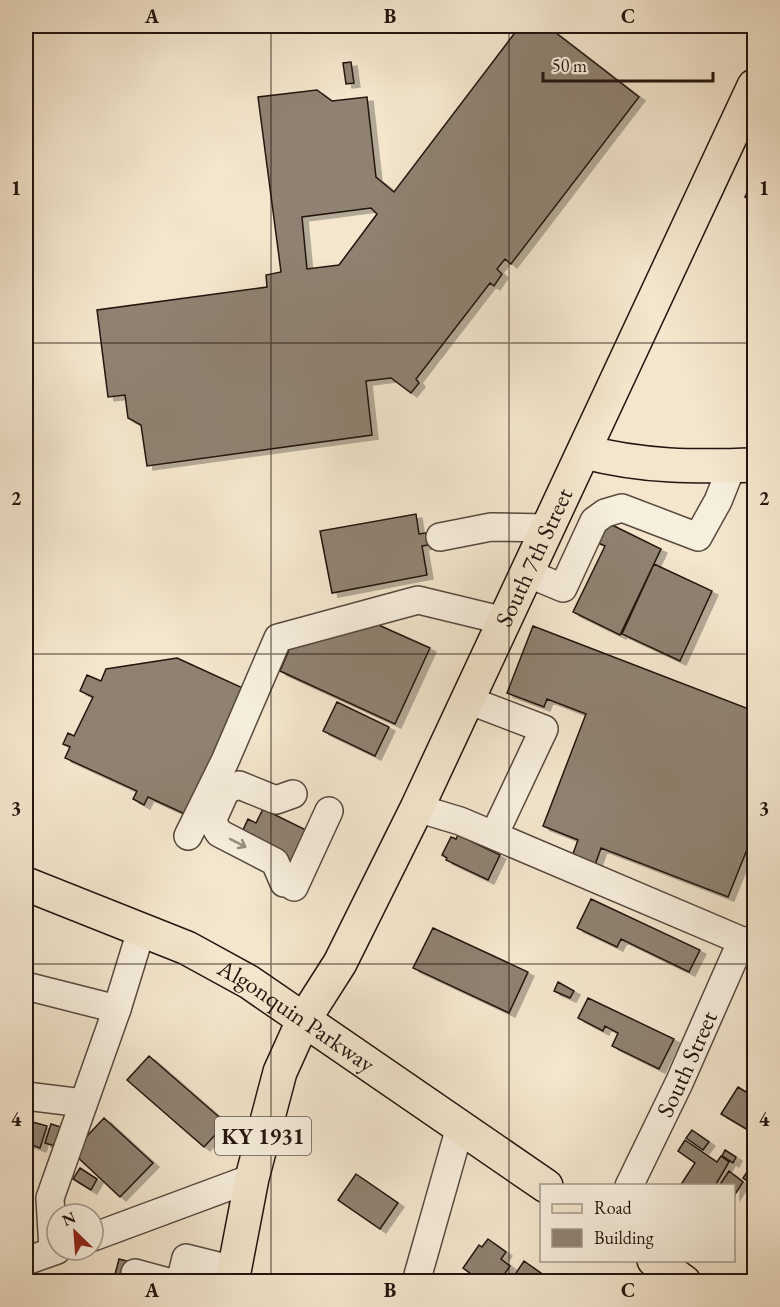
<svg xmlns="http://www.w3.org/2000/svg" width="780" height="1307" font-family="'EB Garamond',serif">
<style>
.building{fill:#8f8272;stroke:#22150f;stroke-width:1.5;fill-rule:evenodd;filter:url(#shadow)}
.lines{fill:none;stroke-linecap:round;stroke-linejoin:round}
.minor-casing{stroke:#56493e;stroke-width:30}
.major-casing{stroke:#22150f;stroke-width:36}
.minor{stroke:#f7efde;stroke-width:27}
.major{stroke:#f3e6cd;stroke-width:33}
.oneway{stroke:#978d81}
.grid{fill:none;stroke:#22150f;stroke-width:1.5;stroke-opacity:0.55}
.labels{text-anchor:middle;stroke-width:5;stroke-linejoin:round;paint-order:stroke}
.shield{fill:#f7efde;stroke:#62564d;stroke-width:1.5}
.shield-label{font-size:22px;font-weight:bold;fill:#22150f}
.street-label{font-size:24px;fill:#22150f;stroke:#f7efde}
.neatline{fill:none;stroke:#22150f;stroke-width:2}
.grid-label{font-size:20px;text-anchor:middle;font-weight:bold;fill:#22150f}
</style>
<defs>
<filter id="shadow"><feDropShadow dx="6" dy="4" stdDeviation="0" flood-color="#0004"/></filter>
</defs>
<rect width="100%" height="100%" fill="#f3e6cd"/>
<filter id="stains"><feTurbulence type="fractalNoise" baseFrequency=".00333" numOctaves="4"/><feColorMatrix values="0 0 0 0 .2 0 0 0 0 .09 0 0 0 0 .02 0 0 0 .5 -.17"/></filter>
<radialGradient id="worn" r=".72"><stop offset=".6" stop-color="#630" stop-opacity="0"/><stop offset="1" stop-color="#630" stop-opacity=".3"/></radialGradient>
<!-- building -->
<path class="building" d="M 520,26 L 547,26 L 639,97 L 511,264 L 505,259 L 497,269 L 502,274 L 494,286 L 490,283 L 416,379 L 419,383 L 411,393 L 391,378 L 366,381 L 372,435 L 147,466 L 141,425 L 128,418 L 125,395 L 108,397 L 97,310 L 267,287 L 266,275 L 281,272 L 258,97 L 317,90 L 332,101 L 367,97 L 376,177 L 394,192 ZM 371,208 L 377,214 L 339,265 L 307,269 L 302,217 Z
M 351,62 L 354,83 L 346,84 L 343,63 Z
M 752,181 L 754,183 L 754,201 L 745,197 Z
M 416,514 L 419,534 L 432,532 L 435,544 L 422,546 L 427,575 L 332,593 L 320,531 Z
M 608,523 L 661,549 L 620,635 L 573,612 L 605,546 L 598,543 Z
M 654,564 L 712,591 L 680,661 L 622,634 Z
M 374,623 L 430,648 L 395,724 L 280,671 L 292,643 Z
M 533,626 L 754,711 L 754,832 L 728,897 L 601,848 L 593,871 L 570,862 L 578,840 L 543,826 L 586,714 L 547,699 L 544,707 L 507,693 Z
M 177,658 L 245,689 L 187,815 L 148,797 L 144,805 L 133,799 L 137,791 L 65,758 L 70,747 L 63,744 L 68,733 L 74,736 L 93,697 L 80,691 L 87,675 L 101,681 L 106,669 Z
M 337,702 L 389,727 L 375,756 L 323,731 Z
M 263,809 L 306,830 L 290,864 L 242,832 L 248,819 L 256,823 Z
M 458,835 L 500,855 L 488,880 L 446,860 L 447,858 L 442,855 L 451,837 L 456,839 Z
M 591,899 L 700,950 L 689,972 L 621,939 L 617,947 L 577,928 Z
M 433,928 L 528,972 L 509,1013 L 413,968 Z
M 558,982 L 574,991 L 570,998 L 554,991 Z
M 588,998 L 674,1039 L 659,1069 L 612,1046 L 618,1033 L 605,1026 L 603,1031 L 578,1018 Z
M 149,1056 L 226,1123 L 204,1147 L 127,1080 Z
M 738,1087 L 754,1097 L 754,1120 L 748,1130 L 721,1114 Z
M 104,1118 L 153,1163 L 120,1197 L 72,1152 Z
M 29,1121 L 47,1126 L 40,1148 L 26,1143 Z
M 51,1124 L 67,1129 L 61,1148 L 45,1143 Z
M 692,1130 L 709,1142 L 703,1150 L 686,1138 Z
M 685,1140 L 717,1162 L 721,1156 L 729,1162 L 715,1186 L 680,1186 L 695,1163 L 678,1151 Z
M 725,1150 L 736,1157 L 733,1163 L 722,1156 Z
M 751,1166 L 754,1169 L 753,1185 L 743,1178 Z
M 80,1168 L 97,1179 L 91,1190 L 73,1179 Z
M 729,1171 L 743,1182 L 734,1196 L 734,1186 L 719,1186 Z
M 356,1174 L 398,1203 L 380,1229 L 338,1200 Z
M 488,1239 L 506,1252 L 501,1259 L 510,1266 L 499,1282 L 482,1282 L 463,1268 L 479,1245 L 482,1247 Z
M 119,1259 L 127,1261 L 121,1282 L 113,1282 Z
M 524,1261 L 545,1276 L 541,1282 L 510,1282 Z"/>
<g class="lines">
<!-- minor casing -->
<g class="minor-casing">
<g id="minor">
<path d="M 440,537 L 491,527 L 548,528"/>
<path d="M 527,573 L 563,588 L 594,521 L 605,513 L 622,508 L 698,537 L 718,501 L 732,466"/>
<path d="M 468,700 L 544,729 L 494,835"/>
<path d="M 417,808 L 460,821 L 754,946"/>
<path d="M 188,836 L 225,761 L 278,638 L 418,600 L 505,621"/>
<path d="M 284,883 L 275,862 L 219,833 L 212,821 L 226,790 L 239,785 L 276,800 L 293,794"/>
<path d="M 294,887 L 329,811"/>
<path d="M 26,986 L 117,1009"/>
<path d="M 26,1096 L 83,1103"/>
<path id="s1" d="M 629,1186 L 679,1083 L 735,956 L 745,941"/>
<path d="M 93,1237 L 252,1178"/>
<path d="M 53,1251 L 50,1198 L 117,1009 L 141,931"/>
<path d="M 26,1261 L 57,1250"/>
<path d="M 135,1273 L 168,1282"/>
<path d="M 180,1282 L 186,1258 L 234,1270"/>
<path d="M 416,1282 L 460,1127"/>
</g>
</g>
<!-- major casing -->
<g class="major-casing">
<g id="major">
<path d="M 585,452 C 643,467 695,467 754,465"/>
<path id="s2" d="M 26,884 L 187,948 L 249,982 L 546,1186"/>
<path d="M 654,1260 L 684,1282"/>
<path id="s3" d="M 232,1282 L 252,1178 L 280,1072 L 303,1021 L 340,963 L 417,808 L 754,86"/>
</g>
</g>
<!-- minor -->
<use href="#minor" class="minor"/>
<!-- major -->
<use href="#major" class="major"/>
</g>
<!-- one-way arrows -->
<defs><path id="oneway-shaft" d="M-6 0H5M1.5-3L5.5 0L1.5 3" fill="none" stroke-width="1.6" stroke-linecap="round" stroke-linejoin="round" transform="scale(1.5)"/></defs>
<use class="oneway" href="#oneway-shaft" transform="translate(238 843) rotate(27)"/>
<!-- grid -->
<path class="grid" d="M 271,26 L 271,1282M 509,26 L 509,1282M 26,343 L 754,343M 26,654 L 754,654M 26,964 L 754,964"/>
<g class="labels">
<!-- shield labels -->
<rect class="shield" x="215" y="1117" width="96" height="38" rx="4.5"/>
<g class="shield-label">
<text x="263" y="1144">KY 1931</text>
</g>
<!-- street labels -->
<g class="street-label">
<text dy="8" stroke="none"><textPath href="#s3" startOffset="790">South 7th Street</textPath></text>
<text dy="8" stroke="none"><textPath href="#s2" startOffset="302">Algonquin Parkway</textPath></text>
<text dy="8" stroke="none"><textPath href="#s1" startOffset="135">South Street</textPath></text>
</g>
</g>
<!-- margin -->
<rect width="780" height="1307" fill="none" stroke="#f3e6cd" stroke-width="66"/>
<!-- legend -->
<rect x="540" y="1184" width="195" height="78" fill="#f7efde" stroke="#a2988b" stroke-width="1.5"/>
<rect x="552" y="1204" width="30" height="9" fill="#f3e6cd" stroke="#a2988b" stroke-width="1.5"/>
<text x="594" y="1214" font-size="18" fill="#22150f">Road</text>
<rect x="552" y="1229" width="30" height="18" fill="#8f8272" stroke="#a2988b" stroke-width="1.5"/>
<text x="594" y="1244" font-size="18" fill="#22150f">Building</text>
<!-- north arrow -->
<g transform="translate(75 1232) rotate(335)"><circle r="28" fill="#f7efde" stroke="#a2988b" stroke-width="1.5"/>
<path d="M0-4.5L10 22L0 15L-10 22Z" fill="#8f2418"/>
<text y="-9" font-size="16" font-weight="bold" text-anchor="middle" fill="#22150f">N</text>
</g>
<!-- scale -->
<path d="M543 72v9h170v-9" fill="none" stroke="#22150f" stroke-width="3"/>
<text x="552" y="72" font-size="18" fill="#22150f" stroke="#f7efde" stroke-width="4.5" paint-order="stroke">50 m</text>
<rect x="33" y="33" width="714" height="1241" class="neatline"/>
<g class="grid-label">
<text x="152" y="23">A</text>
<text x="390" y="23">B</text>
<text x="628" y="23">C</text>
<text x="16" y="195">1</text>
<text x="764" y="195">1</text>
<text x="16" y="505">2</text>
<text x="764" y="505">2</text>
<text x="16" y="815">3</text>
<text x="764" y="815">3</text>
<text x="16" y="1126">4</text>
<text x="764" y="1126">4</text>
<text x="152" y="1297">A</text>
<text x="390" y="1297">B</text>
<text x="628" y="1297">C</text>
</g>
<rect width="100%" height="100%" filter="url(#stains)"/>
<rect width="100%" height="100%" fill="url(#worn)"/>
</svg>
